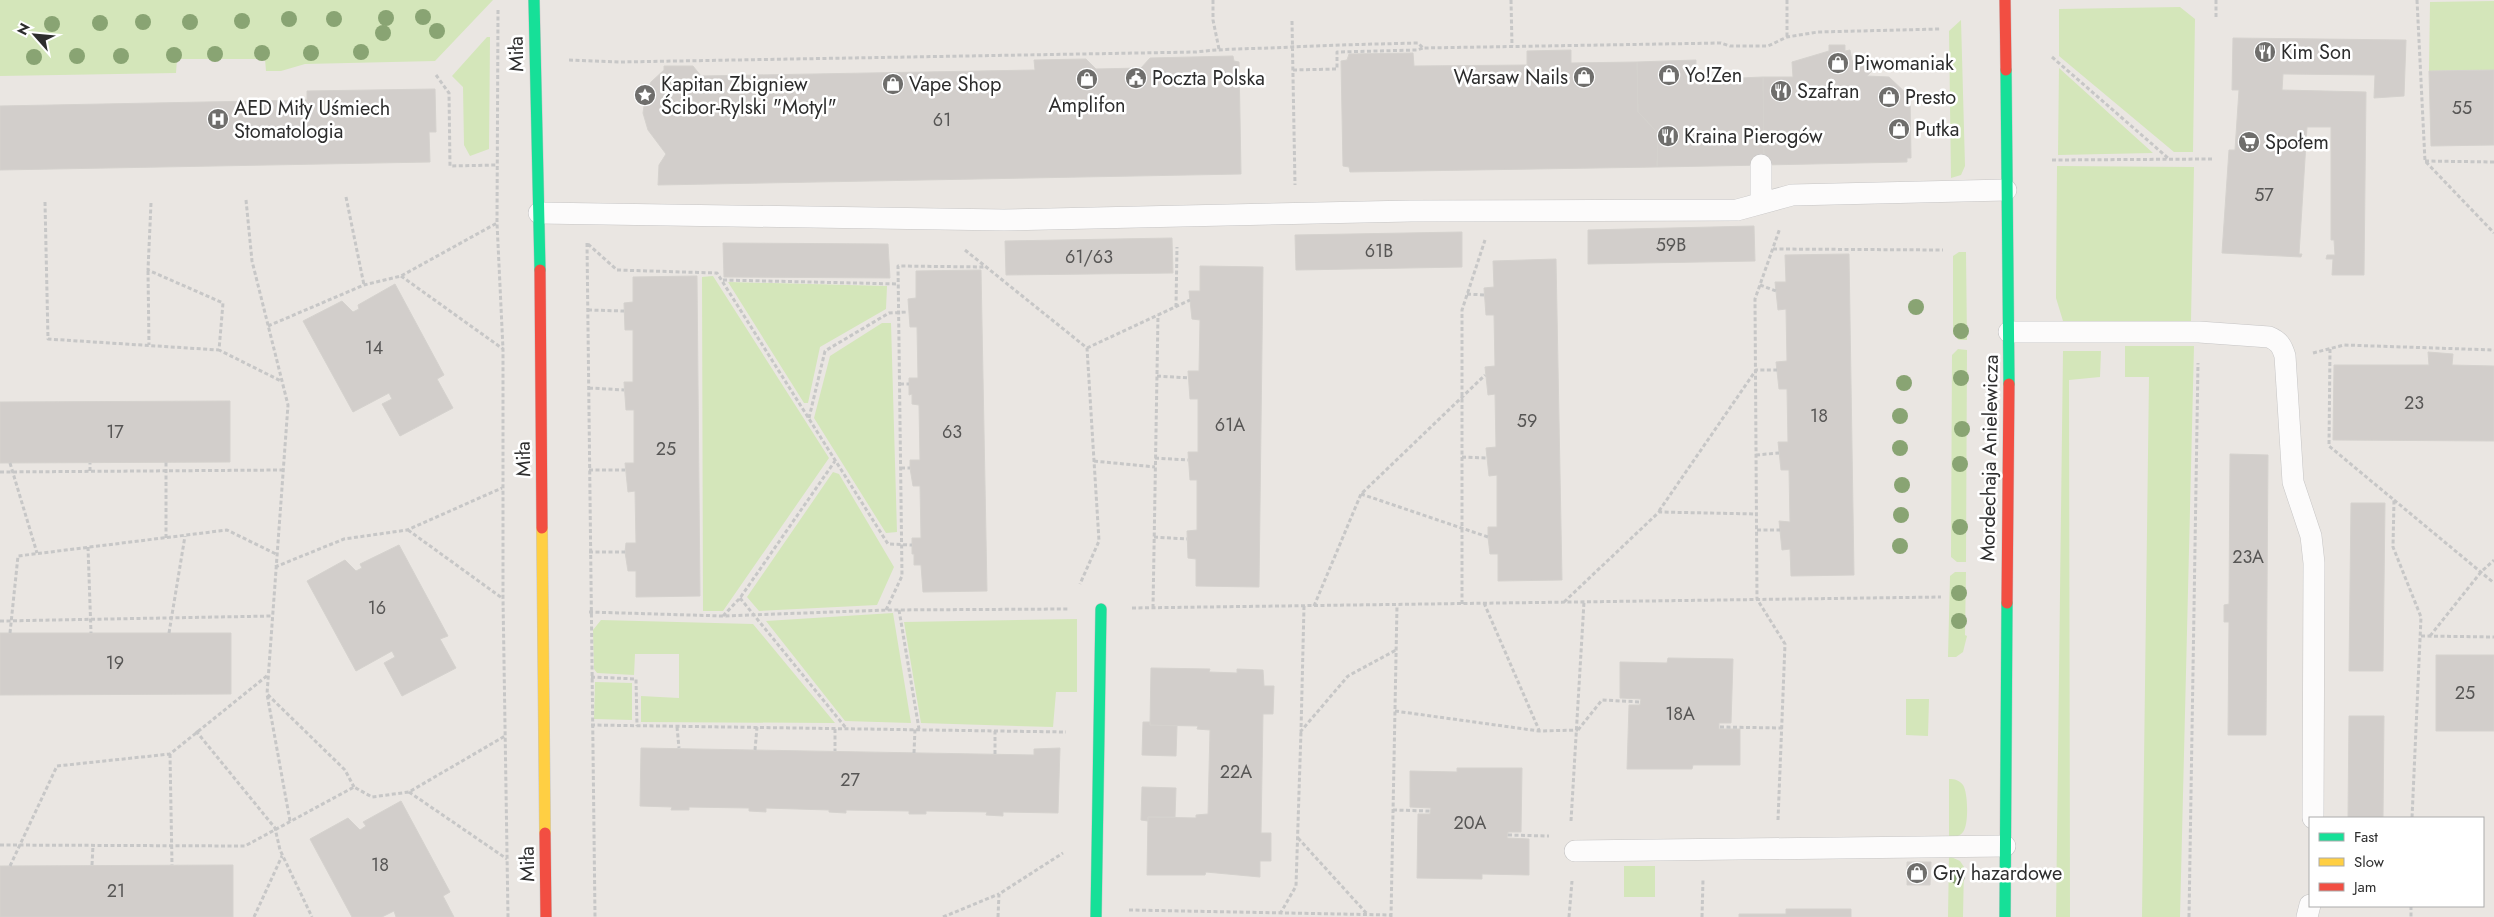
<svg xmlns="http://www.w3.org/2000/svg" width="2494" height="917" font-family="Jost,sans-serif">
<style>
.green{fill:#d4e6ba}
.building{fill:#d2cecb;stroke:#d5d2ce}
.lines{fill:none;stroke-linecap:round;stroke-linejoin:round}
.lane-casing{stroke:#c6c5c5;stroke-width:22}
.fast-casing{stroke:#c6c5c5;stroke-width:12}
.slow-casing{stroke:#c6c5c5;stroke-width:12}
.jam-casing{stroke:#c6c5c5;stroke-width:12}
.path{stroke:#c7c7c7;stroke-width:3;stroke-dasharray:4 2.5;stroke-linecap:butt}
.lane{stroke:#fcfbfb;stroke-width:21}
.fast{stroke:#16e098;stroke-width:11}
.slow{stroke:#ffcf43;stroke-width:11}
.jam{stroke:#f24e42;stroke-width:11}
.tree{fill:#89a473}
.labels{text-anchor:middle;stroke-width:5;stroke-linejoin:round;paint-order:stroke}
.number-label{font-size:18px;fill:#575655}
.poi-label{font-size:20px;fill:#2d2d2d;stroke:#fff;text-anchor:start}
.street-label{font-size:20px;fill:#2d2d2d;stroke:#fff}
</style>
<rect width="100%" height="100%" fill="#eae6e2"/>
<!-- green -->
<path class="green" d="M 0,0 L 493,0 L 435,61 L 305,64 L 281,71 L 266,71 L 265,59 L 177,59 L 176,73 L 0,76 Z
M 2494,1 L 2494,70 L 2429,71 L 2430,2 Z
M 2180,7 L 2195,19 L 2193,152 L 2174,152 L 2059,56 L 2059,9 Z
M 1961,20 L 1965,166 L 1961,175 L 1951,178 L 1949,31 Z
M 487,37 L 490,37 L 489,149 L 470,156 L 464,145 L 463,87 L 452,76 Z
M 2059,68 L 2153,153 L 2058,155 Z
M 2057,166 L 2194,167 L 2191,321 L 2063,321 L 2056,298 Z
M 1959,252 L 1966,252 L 1967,340 L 1959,340 L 1953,334 L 1953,256 Z
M 713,276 L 829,458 L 723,611 L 703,611 L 702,277 Z
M 728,282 L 887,286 L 886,309 L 820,347 L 808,403 L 804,403 Z
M 882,323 L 891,323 L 897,532 L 886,533 L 814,418 L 830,356 Z
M 2125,346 L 2194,346 L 2180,917 L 2142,917 L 2149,377 L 2125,377 Z
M 1958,349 L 1967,350 L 1966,562 L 1957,562 L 1951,557 L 1952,355 Z
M 2063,351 L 2101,351 L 2100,377 L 2069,380 L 2070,917 L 2056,917 Z
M 833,472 L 839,474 L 894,567 L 877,605 L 759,611 L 747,597 Z
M 1955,572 L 1966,572 L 1965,635 L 1967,636 L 1963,652 L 1956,657 L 1948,657 L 1950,576 Z
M 893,613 L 911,723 L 845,721 L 766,621 Z
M 1077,619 L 1077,692 L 1056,692 L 1053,727 L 921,723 L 904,622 Z
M 601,620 L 753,624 L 835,723 L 641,722 L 641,696 L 679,698 L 679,654 L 635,654 L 634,675 L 597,673 L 594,669 L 593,630 Z
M 595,682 L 632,683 L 632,720 L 594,719 Z
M 1906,699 L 1929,699 L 1928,736 L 1906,735 Z
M 1949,779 C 1955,779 1959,780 1963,785 C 1968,792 1969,825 1963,832 C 1959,837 1954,837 1949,838 Z
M 1949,856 L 1960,861 L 1964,867 L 1963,917 L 1948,917 Z
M 1624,866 L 1655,866 L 1655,897 L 1624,897 Z"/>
<!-- building -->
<path class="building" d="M 2233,38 L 2406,40 L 2404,96 L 2374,98 L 2375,75 L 2283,74 L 2282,90 L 2366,92 L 2364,275 L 2332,275 L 2333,259 L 2326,259 L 2327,255 L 2335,255 L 2334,240 L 2331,240 L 2331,127 L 2307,127 L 2299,254 L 2302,254 L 2301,257 L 2222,253 L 2229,150 L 2235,150 L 2239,90 L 2232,90 Z
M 1829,45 L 1845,45 L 1845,51 L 1850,50 L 1852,61 L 1859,54 L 1874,69 L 1867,76 L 1889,77 L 1910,97 L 1911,158 L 1907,158 L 1907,162 L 1764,165 L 1763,77 L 1793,77 L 1792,62 L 1829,51 Z
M 1571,50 L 1571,63 L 1637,62 L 1638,112 L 1658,133 L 1657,167 L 1350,172 L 1349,167 L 1343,166 L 1341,61 L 1347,60 L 1349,54 L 1413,53 L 1414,66 L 1527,65 L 1527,51 Z
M 1233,56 L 1234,61 L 1239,62 L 1241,174 L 658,185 L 659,165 L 666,154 L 648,130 L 643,113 L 646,92 L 651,82 L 664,70 L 664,66 L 693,66 L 701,76 L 1035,70 L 1034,60 L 1086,59 L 1096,69 L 1141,68 L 1150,58 Z
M 1696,60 L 1696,80 L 1763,77 L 1764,165 L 1657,167 L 1658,133 L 1638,112 L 1637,62 Z
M 2494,70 L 2494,145 L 2431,146 L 2429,71 Z
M 435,89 L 436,132 L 429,132 L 430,162 L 0,170 L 0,106 L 307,100 L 307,91 Z
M 1754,226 L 1755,261 L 1588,264 L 1588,230 Z
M 1462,232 L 1462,267 L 1296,270 L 1295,235 Z
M 1172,238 L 1173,273 L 1006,275 L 1005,241 Z
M 723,243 L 888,244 L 890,278 L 724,277 Z
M 1849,254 L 1854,575 L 1791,576 L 1790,549 L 1782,550 L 1779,521 L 1790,522 L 1789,470 L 1781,470 L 1778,442 L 1788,442 L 1787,389 L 1779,389 L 1776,362 L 1787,361 L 1786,309 L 1778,310 L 1775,282 L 1786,282 L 1785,255 Z
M 1556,259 L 1562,580 L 1498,581 L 1498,554 L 1490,554 L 1488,537 L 1488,527 L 1497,527 L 1497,475 L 1489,476 L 1486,448 L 1496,447 L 1495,394 L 1488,395 L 1485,367 L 1495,366 L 1494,315 L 1486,315 L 1484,288 L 1494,287 L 1493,261 Z
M 1200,266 L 1263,267 L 1259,587 L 1196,586 L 1196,559 L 1188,558 L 1187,531 L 1197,530 L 1197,480 L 1190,480 L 1188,452 L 1198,452 L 1198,399 L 1190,399 L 1188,371 L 1199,371 L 1200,320 L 1192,319 L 1189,291 L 1200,291 Z
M 981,270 L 987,591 L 923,592 L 921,565 L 914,565 L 914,554 L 912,554 L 912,538 L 921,538 L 920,486 L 913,486 L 910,468 L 910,460 L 920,460 L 919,405 L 912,404 L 912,394 L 909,395 L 909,378 L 918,378 L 917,327 L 910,327 L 908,299 L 916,298 L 916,271 Z
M 697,276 L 700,596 L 636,597 L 636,571 L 628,571 L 625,552 L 626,543 L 636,543 L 635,491 L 628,492 L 625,463 L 634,463 L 634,410 L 626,410 L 624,382 L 633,382 L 633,330 L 625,330 L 624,303 L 633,302 L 633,277 Z
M 395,284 L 444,375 L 437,379 L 453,408 L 400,436 L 382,404 L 392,399 L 389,393 L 353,412 L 303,321 L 342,301 L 353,312 L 359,309 L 358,305 Z
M 2428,352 L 2453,354 L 2452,365 L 2494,366 L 2494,441 L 2333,440 L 2334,365 L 2429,365 Z
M 230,401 L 230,462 L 0,463 L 0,402 Z
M 2230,454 L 2268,455 L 2266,735 L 2228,735 L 2229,622 L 2224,622 L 2224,605 L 2229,604 Z
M 2351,503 L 2385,503 L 2383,671 L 2349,671 Z
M 399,545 L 448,636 L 440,639 L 456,668 L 402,696 L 384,663 L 395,657 L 392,651 L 356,671 L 307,581 L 345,560 L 356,571 L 362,568 L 360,564 Z
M 0,633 L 231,633 L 231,694 L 0,695 Z
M 2436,655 L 2494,655 L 2494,731 L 2436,731 Z
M 1668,658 L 1733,659 L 1731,723 L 1719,723 L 1719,729 L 1740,729 L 1740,765 L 1693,765 L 1692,769 L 1627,769 L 1629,705 L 1640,705 L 1641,699 L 1620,698 L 1620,662 L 1667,663 Z
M 1151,668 L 1210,669 L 1209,672 L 1237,673 L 1237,669 L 1263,670 L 1264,686 L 1274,686 L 1273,714 L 1263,714 L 1261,833 L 1271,833 L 1271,861 L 1260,861 L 1260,877 L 1206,872 L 1205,875 L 1147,875 L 1148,817 L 1196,818 L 1196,815 L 1208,814 L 1210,730 L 1197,729 L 1198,726 L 1150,725 Z
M 2349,716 L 2384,716 L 2383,818 L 2348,818 Z
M 1143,722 L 1150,722 L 1150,725 L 1177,726 L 1176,756 L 1142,755 Z
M 641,748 L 1034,755 L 1034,749 L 1060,748 L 1058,813 L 1003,812 L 1003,816 L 986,815 L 987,812 L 926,811 L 926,814 L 909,814 L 909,811 L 846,810 L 846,813 L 829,812 L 829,810 L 766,808 L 766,812 L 749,811 L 749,808 L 689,807 L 689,810 L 671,810 L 672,807 L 640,806 Z
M 1457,768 L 1522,768 L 1521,832 L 1508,832 L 1507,838 L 1529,839 L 1529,875 L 1482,874 L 1482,879 L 1417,878 L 1418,814 L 1430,814 L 1431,808 L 1410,807 L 1410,771 L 1457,772 Z
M 1142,787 L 1176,788 L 1175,817 L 1148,817 L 1148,821 L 1141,820 Z
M 401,801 L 450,892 L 443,896 L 454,917 L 396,917 L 394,911 L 382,917 L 352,917 L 310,839 L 348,818 L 360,830 L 366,826 L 363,822 Z
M 1907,862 L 1931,862 L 1930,885 L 1907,885 Z
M 233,865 L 233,917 L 0,917 L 0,866 Z
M 1786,909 L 1851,909 L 1851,917 L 1739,917 L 1739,914 L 1786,914 Z"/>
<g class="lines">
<!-- lane casing -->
<g class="lane-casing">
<path id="lane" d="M 1761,165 L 1761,203
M 539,213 L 1004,220 L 1411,211 L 1737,210 L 1792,195 L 2006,190
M 2009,332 L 2199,332 L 2269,337 C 2279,341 2282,346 2285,356 L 2293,482 L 2311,536 L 2314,563 L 2313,818
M 1575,851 L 2005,846
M 2307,917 L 2310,905"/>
</g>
<!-- fast casing -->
<g class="fast-casing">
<path id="fast" d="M 534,0 L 540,270
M 2006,70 L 2009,384
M 1096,917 L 1101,609
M 2005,917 L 2007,603"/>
</g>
<!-- slow casing -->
<g class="slow-casing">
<path id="slow" d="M 542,528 L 545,833"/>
</g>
<!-- jam casing -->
<g class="jam-casing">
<path id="jam" d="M 2005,0 L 2006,70
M 540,270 L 542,528
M 2007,603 L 2009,384
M 545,833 L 546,917"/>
</g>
<!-- path -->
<path class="path" d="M 1213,0 L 1213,20 L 1219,49
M 1511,0 L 1512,46
M 1787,0 L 1787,37
M 2417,0 L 2425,161 L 2494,233
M 498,10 L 497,223 L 503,349 L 503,598 L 508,917
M 2216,17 L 2216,0
M 1292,21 L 1295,185
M 2052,57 L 2168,158
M 569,60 L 620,62 L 1196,52 C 1228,48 1259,49 1291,47 C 1333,45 1375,44 1418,43 L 1423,48 L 1721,43 L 1730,46 L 1768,46 L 1787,37 L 1818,32 L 1940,29
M 1293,70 L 1337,69 L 1337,52 L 1417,50 L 1423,48
M 436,75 L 449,93 L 450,166 L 497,165
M 2052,160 L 2212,159
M 2425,161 L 2494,162
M 346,197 L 364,285
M 246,200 L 252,261 L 288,405 L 267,694
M 45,202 L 48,339 L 219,350
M 151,203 L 148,270 L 223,303 L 219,350 L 281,381
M 587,243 L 595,917
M 588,244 L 617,270 L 717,273 L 888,544 L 912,545
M 1773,249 L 1943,250
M 965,250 L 1087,348 L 1099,541 L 1080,584
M 148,271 L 149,345
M 401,276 L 503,349
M 723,280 L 898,284
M 1760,285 L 1776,291
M 1467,294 L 1484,295
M 1176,307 L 1177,247
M 588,310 L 624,311
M 268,326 L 364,285 L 401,276 L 497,223
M 1087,348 L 1190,300
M 2330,349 L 2329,446 L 2394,500 L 2393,547 L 2421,617 L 2412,818
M 2313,353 L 2344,345 L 2494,350
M 1157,376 L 1189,378
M 900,384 L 909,384
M 589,388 L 624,390
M 809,418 L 825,351 L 889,313 L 908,312
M 1756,455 L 1779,453
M 1462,457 L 1487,458
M 1155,458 L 1188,460
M 1094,461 L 1155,467
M 10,463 L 37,553
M 901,468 L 910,468
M 589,470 L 625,470
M 90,471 L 90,463
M 0,472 L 283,470
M 1361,494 L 1488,537
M 2394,500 L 2494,583
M 1659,511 L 1756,370 L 1777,370
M 408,530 L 502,598
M 1757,530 L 1780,530
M 1154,537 L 1187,539
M 166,538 L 166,462
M 88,547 L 91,633
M 589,552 L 625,552
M 275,567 L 344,539 L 407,530 L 502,488
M 740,598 L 846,728
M 1564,602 L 1659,512 L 1757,514
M 1484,603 L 1539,730
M 1462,604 L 1462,310 L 1485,240
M 1304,606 L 1301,731 L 1348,676 L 1396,650
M 1314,606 L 1361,494 L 1485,375
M 1132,608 L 1941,597
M 1153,608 L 1158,315
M 886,610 L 902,576 L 898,266 L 986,267
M 899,610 L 919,729
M 589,612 L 723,616 L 886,610 L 1069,609
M 723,616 L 740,598 L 835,461
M 0,621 L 272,616
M 10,633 L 18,556 L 227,530 L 276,554
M 169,633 L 185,536
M 2421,636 L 2494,637
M 2430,636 L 2481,572 L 2494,560
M 591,677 L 636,679 L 637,726
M 1395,711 L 1539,731 L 1578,730
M 591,725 L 1066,732
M 677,727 L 679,748
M 1720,727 L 1782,728
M 835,729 L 835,751
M 1578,730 L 1602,700 L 1641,702
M 196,731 L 275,828 L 280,850 L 312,917
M 755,750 L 757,727
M 914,753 L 915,729
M 170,754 L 172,865
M 995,754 L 995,731
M 409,792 L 507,859
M 1393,810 L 1430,811
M 1778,820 L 1785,644 L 1757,599 L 1755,299 L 1780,228
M 290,821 L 267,694 L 345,770 L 354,787
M 1571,821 L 1584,602
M 1508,835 L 1549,836
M 1298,838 L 1368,915
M 0,845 L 245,846 L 354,787 L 372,797 L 409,792 L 505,736
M 92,865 L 93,845
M 10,866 L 57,766 L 170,754 L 268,675
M 2411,906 L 2411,917
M 1129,910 L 1391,915
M 1280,914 L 1296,886 L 1301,731
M 254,917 L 282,856
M 943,917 L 999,894
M 998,917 L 999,894 L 1063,853
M 1391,917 L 1397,605
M 1569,917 L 1572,881
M 1702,917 L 1703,880
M 2189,917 L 2198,363"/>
<!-- lane -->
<use href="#lane" class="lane"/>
<!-- fast -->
<use href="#fast" class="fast"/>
<!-- slow -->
<use href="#slow" class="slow"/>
<!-- jam -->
<use href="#jam" class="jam"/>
</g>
<!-- trees -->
<g class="tree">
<circle cx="423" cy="17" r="8"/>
<circle cx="386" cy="18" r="8"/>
<circle cx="289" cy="19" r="8"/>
<circle cx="334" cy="19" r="8"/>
<circle cx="242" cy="21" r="8"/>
<circle cx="143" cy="22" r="8"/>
<circle cx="190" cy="22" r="8"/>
<circle cx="100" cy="23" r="8"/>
<circle cx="52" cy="24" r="8"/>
<circle cx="437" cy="31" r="8"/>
<circle cx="383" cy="33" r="8"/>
<circle cx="361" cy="52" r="8"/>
<circle cx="262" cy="53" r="8"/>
<circle cx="311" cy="53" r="8"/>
<circle cx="215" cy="54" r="8"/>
<circle cx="174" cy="55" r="8"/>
<circle cx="77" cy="56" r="8"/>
<circle cx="121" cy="56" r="8"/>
<circle cx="34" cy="57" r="8"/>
<circle cx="1916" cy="307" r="8"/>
<circle cx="1961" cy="331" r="8"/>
<circle cx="1961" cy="378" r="8"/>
<circle cx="1904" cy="383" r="8"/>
<circle cx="1900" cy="416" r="8"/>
<circle cx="1962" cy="429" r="8"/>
<circle cx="1900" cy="448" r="8"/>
<circle cx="1960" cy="464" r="8"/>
<circle cx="1902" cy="485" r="8"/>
<circle cx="1901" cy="515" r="8"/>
<circle cx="1960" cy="527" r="8"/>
<circle cx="1900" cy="546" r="8"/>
<circle cx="1959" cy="593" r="8"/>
<circle cx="1959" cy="621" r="8"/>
<circle cx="1957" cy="876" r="8"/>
</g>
<!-- icons -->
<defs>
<g id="restaurant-disc" transform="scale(1.125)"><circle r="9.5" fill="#6f6e6c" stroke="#fff"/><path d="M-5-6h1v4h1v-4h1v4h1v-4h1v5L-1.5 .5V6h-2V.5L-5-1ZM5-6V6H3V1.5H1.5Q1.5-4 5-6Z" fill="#fff"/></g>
<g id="shop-disc" transform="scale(1.125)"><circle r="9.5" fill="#6f6e6c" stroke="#fff"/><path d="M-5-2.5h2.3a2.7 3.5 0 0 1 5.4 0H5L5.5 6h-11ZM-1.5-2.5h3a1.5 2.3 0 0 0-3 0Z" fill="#fff"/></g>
<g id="civic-disc" transform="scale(1.125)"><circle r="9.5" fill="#6f6e6c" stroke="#fff"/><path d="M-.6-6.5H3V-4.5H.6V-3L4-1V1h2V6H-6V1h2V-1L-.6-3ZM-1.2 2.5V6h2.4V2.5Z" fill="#fff"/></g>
<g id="sight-disc" transform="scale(1.125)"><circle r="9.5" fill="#6f6e6c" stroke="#fff"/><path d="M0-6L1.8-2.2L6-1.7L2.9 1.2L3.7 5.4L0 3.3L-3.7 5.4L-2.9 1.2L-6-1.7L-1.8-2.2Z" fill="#fff"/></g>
<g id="hospital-disc" transform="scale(1.125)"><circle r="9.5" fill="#6f6e6c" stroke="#fff"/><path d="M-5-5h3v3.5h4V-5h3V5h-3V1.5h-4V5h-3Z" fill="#fff"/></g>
<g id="supermarket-disc" transform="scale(1.125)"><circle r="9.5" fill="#6f6e6c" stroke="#fff"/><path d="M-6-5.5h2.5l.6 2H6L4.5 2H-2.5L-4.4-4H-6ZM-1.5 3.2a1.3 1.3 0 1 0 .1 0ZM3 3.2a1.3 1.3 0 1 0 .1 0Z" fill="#fff"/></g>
</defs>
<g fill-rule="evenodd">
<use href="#restaurant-disc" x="2265" y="52"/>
<use href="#shop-disc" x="1838" y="63"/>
<use href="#shop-disc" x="1669" y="75"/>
<use href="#shop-disc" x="1584" y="77"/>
<use href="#civic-disc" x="1136" y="78"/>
<use href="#shop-disc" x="1087" y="79"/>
<use href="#shop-disc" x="893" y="84"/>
<use href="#restaurant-disc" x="1781" y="91"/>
<use href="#sight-disc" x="645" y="95"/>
<use href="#shop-disc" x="1889" y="97"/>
<use href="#hospital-disc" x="218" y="119"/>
<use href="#shop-disc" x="1899" y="129"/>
<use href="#restaurant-disc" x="1668" y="136"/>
<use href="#supermarket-disc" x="2249" y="142"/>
<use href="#shop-disc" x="1917" y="873"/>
</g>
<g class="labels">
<!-- number labels -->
<g class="number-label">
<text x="2462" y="114">55</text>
<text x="942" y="126">61</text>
<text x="2264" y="201">57</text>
<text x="1671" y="251">59B</text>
<text x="1379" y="257">61B</text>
<text x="1089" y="263">61/63</text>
<text x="374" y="354">14</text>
<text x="2414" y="409">23</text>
<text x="1819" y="422">18</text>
<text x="1527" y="427">59</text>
<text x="1230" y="431">61A</text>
<text x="115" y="438">17</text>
<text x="952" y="438">63</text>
<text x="666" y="455">25</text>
<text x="2248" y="563">23A</text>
<text x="377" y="614">16</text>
<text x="115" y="669">19</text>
<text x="2465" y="699">25</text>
<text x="1680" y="720">18A</text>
<text x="1236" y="778">22A</text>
<text x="850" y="786">27</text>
<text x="1470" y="829">20A</text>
<text x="380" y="871">18</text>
<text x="116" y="897">21</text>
</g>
<!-- poi labels -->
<g class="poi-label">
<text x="2281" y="59">Kim Son</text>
<text x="1854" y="70">Piwomaniak</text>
<text x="1685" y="82">Yo!Zen</text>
<text x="1568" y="84" text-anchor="end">Warsaw Nails</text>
<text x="1152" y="85">Poczta Polska</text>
<text x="661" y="91">Kapitan Zbigniew<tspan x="661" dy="23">Ścibor-Rylski "Motyl"</tspan></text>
<text x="909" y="91">Vape Shop</text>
<text x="1797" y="98">Szafran</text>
<text x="1905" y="104">Presto</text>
<text x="1087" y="112" text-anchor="middle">Amplifon</text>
<text x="234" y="115">AED Miły Uśmiech<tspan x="234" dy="23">Stomatologia</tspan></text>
<text x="1915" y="136">Putka</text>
<text x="1684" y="143">Kraina Pierogów</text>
<text x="2265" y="149">Społem</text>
<text x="1933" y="880">Gry hazardowe</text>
</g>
<!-- street labels -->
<g class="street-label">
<text transform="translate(516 54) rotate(-91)" y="7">Miła</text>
<text transform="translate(1989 458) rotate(-89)" y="7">Mordechaja Anielewicza</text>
<text transform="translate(523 459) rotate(-91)" y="7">Miła</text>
<text transform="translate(527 864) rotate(-91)" y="7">Miła</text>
</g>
</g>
<!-- legend -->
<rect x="2309" y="817" width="175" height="90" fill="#ffffff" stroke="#ababab"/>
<rect x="2319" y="833" width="25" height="8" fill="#16e098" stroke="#ababab"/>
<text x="2354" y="842" font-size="15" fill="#2d2d2d">Fast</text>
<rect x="2319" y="858" width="25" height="8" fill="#ffcf43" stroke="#ababab"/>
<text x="2354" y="867" font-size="15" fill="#2d2d2d">Slow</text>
<rect x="2319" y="883" width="25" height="8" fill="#f24e42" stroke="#ababab"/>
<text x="2354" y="892" font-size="15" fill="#2d2d2d">Jam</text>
<!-- north arrow -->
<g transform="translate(35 35) rotate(297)" stroke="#ffffff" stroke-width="4" paint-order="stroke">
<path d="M0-4L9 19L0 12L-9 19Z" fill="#2d2d2d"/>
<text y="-8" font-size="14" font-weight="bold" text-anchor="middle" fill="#2d2d2d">N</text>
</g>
</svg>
